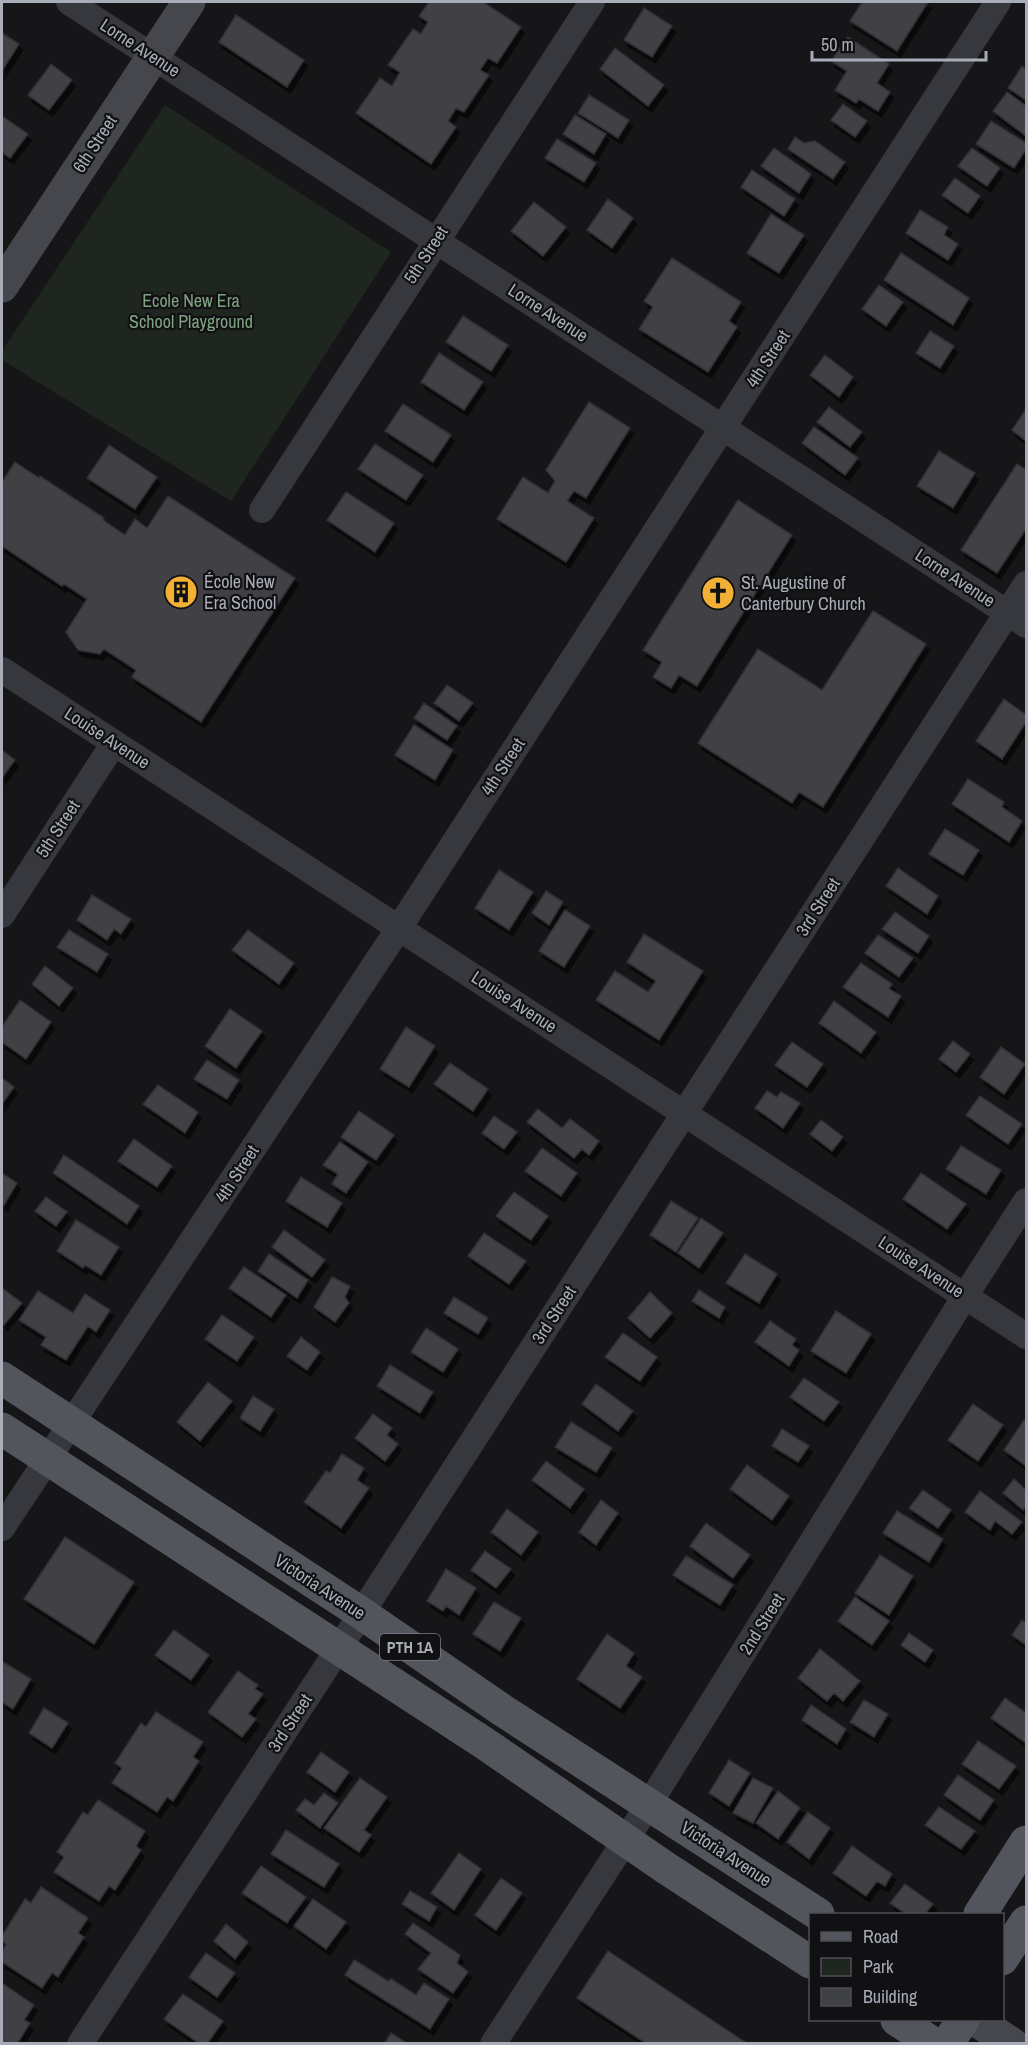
<svg xmlns="http://www.w3.org/2000/svg" width="1028" height="2045" font-family="'Archivo Narrow',sans-serif">
<style>
.green{fill:#1e261f}
.building{fill:#404145;stroke:#303034;stroke-width:1.5;filter:url(#shadow)}
.lines{fill:none;stroke-linecap:round;stroke-linejoin:round}
.street{stroke:#37383d;stroke-width:26}
.secondary{stroke:#45474d;stroke-width:33}
.primary{stroke:#53555c;stroke-width:33}
.labels{text-anchor:middle;stroke-width:4.5;stroke-linejoin:round;paint-order:stroke}
.shield{fill:#111113;stroke:#7b7e86;stroke-width:1.5}
.shield-label{font-size:16px;font-weight:bold;fill:#a8adb8}
.street-label{font-size:18px;fill:#a8adb8;stroke:#111113}
.park-label{font-size:18px;fill:#7fa381;stroke:#111113}
.poi-label{font-size:18px;fill:#a8adb8;stroke:#111113;text-anchor:start}
</style>
<defs>
<filter id="shadow"><feDropShadow dx="3.5" dy="6" stdDeviation="0" flood-color="#0009"/></filter>
</defs>
<rect width="100%" height="100%" fill="#161618"/>
<!-- green -->
<path class="green" d="M 165,105 L 391,252 L 231,501 L 2,360 L 2,351 Z"/>
<!-- building -->
<path class="building" d="M 429,2 L 483,2 L 521,27 L 497,63 L 488,58 L 480,70 L 489,75 L 464,112 L 456,108 L 448,121 L 456,127 L 431,164 L 356,113 L 380,78 L 392,86 L 400,72 L 388,65 L 413,29 L 421,34 L 428,22 L 419,16 Z
M 862,2 L 928,2 L 897,51 L 850,21 Z
M 644,8 L 672,26 L 652,57 L 624,40 Z
M 236,15 L 304,60 L 287,87 L 219,42 Z
M 2,33 L 19,44 L 2,71 Z
M 848,37 L 889,64 L 877,83 L 890,92 L 878,111 L 859,99 L 856,103 L 835,90 L 847,71 L 831,61 Z
M 615,48 L 664,85 L 648,106 L 600,69 Z
M 51,64 L 72,80 L 49,110 L 28,95 Z
M 1022,66 L 1026,69 L 1026,100 L 1008,88 Z
M 1007,92 L 1026,106 L 1026,136 L 993,111 Z
M 589,95 L 629,120 L 618,138 L 578,113 Z
M 843,104 L 867,121 L 855,137 L 831,120 Z
M 575,115 L 606,134 L 594,154 L 563,134 Z
M 2,116 L 28,134 L 10,158 L 2,152 Z
M 991,121 L 1026,143 L 1026,149 L 1014,168 L 976,144 Z
M 795,137 L 804,143 L 815,141 L 845,162 L 833,179 L 788,149 Z
M 557,139 L 596,163 L 584,182 L 545,158 Z
M 774,148 L 811,174 L 799,193 L 761,166 Z
M 972,148 L 1000,168 L 987,186 L 958,166 Z
M 752,170 L 795,199 L 784,216 L 741,187 Z
M 955,178 L 980,196 L 968,213 L 942,195 Z
M 608,199 L 633,218 L 612,248 L 587,230 Z
M 534,202 L 566,227 L 543,256 L 511,231 Z
M 920,210 L 948,227 L 944,235 L 958,244 L 948,260 L 906,233 Z
M 771,214 L 804,235 L 779,273 L 747,253 Z
M 901,253 L 969,298 L 953,325 L 884,280 Z
M 672,258 L 741,302 L 729,321 L 737,327 L 708,372 L 639,329 L 653,307 L 644,301 Z
M 879,285 L 903,302 L 886,326 L 862,309 Z
M 463,316 L 508,345 L 491,371 L 446,342 Z
M 930,331 L 954,346 L 940,368 L 916,353 Z
M 439,353 L 483,382 L 464,410 L 421,382 Z
M 825,355 L 853,377 L 839,397 L 810,375 Z
M 589,402 L 630,428 L 586,498 L 574,491 L 567,501 L 594,518 L 566,562 L 497,519 L 523,477 L 548,493 L 555,481 L 546,470 Z
M 403,404 L 451,435 L 433,462 L 385,431 Z
M 829,407 L 862,432 L 850,447 L 817,422 Z
M 1026,409 L 1026,441 L 1012,430 Z
M 814,427 L 858,458 L 845,475 L 802,443 Z
M 375,444 L 423,475 L 406,500 L 358,469 Z
M 109,445 L 157,477 L 135,509 L 87,478 Z
M 939,451 L 975,473 L 953,508 L 917,486 Z
M 15,462 L 39,478 L 40,476 L 104,518 L 103,520 L 125,535 L 135,519 L 147,528 L 168,496 L 295,578 L 201,722 L 132,677 L 136,670 L 104,649 L 100,654 L 78,650 L 66,632 L 87,599 L 64,584 L 62,586 L 2,546 L 2,482 Z
M 1017,464 L 1026,470 L 1026,529 L 997,573 L 961,550 Z
M 346,492 L 394,523 L 375,552 L 327,520 Z
M 738,500 L 792,535 L 697,686 L 679,675 L 671,688 L 653,677 L 662,662 L 643,650 Z
M 873,611 L 926,644 L 823,807 L 799,792 L 792,803 L 698,743 L 758,649 L 822,690 Z
M 447,685 L 473,703 L 459,721 L 434,703 Z
M 1004,699 L 1026,715 L 1026,722 L 1002,759 L 976,741 Z
M 424,703 L 457,726 L 447,740 L 414,718 Z
M 414,725 L 453,750 L 435,780 L 395,755 Z
M 2,750 L 15,760 L 2,778 Z
M 968,779 L 1004,802 L 1002,807 L 1022,821 L 1009,842 L 952,804 Z
M 945,829 L 979,850 L 963,875 L 929,854 Z
M 898,868 L 938,896 L 927,914 L 886,886 Z
M 499,870 L 533,892 L 509,930 L 475,908 Z
M 546,891 L 563,902 L 549,925 L 532,913 Z
M 92,895 L 131,919 L 121,934 L 114,929 L 107,940 L 77,920 Z
M 565,910 L 590,926 L 564,967 L 539,951 Z
M 895,912 L 929,936 L 918,953 L 882,929 Z
M 69,930 L 108,954 L 97,972 L 57,947 Z
M 248,930 L 294,963 L 279,984 L 232,950 Z
M 644,934 L 703,971 L 659,1040 L 596,1000 L 615,971 L 648,992 L 656,981 L 627,962 Z
M 878,935 L 913,958 L 899,977 L 865,953 Z
M 861,963 L 892,984 L 889,989 L 901,996 L 888,1017 L 843,987 Z
M 45,966 L 73,988 L 59,1006 L 32,984 Z
M 20,1000 L 51,1022 L 26,1059 L 2,1042 L 2,1027 Z
M 834,1001 L 876,1032 L 861,1053 L 819,1023 Z
M 230,1009 L 262,1031 L 236,1068 L 205,1046 Z
M 406,1027 L 435,1046 L 409,1087 L 380,1069 Z
M 953,1041 L 970,1054 L 956,1072 L 939,1059 Z
M 792,1042 L 823,1064 L 807,1087 L 775,1065 Z
M 1001,1047 L 1025,1064 L 1004,1094 L 980,1077 Z
M 207,1060 L 239,1080 L 227,1099 L 194,1079 Z
M 450,1063 L 488,1089 L 473,1111 L 434,1084 Z
M 2,1078 L 14,1087 L 2,1104 Z
M 158,1085 L 198,1112 L 185,1133 L 143,1104 Z
M 767,1091 L 777,1097 L 781,1092 L 800,1103 L 783,1128 L 755,1108 Z
M 980,1096 L 1022,1124 L 1008,1144 L 966,1115 Z
M 538,1109 L 562,1128 L 570,1119 L 599,1141 L 589,1155 L 582,1149 L 574,1158 L 527,1122 Z
M 359,1111 L 394,1135 L 376,1160 L 341,1137 Z
M 494,1116 L 517,1132 L 504,1149 L 482,1133 Z
M 821,1120 L 843,1137 L 832,1151 L 810,1134 Z
M 134,1139 L 172,1166 L 157,1187 L 118,1161 Z
M 340,1142 L 368,1162 L 346,1193 L 332,1184 L 338,1174 L 323,1165 Z
M 961,1146 L 1001,1170 L 986,1194 L 946,1169 Z
M 542,1148 L 577,1173 L 561,1196 L 525,1171 Z
M 64,1155 L 139,1206 L 127,1224 L 53,1173 Z
M 2,1173 L 17,1183 L 4,1205 L 2,1204 Z
M 921,1173 L 966,1204 L 947,1229 L 903,1199 Z
M 301,1177 L 342,1203 L 327,1227 L 286,1201 Z
M 514,1192 L 548,1216 L 531,1240 L 496,1216 Z
M 46,1197 L 67,1212 L 56,1226 L 35,1211 Z
M 671,1201 L 698,1218 L 676,1252 L 650,1235 Z
M 701,1218 L 723,1233 L 699,1268 L 678,1253 Z
M 76,1220 L 119,1247 L 101,1275 L 85,1265 L 83,1268 L 57,1251 Z
M 284,1230 L 325,1260 L 312,1277 L 272,1247 Z
M 484,1233 L 526,1261 L 509,1284 L 468,1256 Z
M 269,1254 L 308,1280 L 297,1298 L 258,1271 Z
M 745,1254 L 777,1274 L 759,1303 L 726,1283 Z
M 244,1267 L 286,1295 L 271,1317 L 229,1288 Z
M 332,1277 L 350,1286 L 345,1297 L 349,1303 L 335,1322 L 314,1307 Z
M 2,1288 L 22,1303 L 4,1325 L 2,1323 Z
M 699,1290 L 725,1307 L 719,1318 L 692,1301 Z
M 38,1291 L 73,1313 L 85,1294 L 110,1310 L 96,1332 L 88,1326 L 66,1360 L 41,1345 L 46,1337 L 19,1320 Z
M 650,1292 L 672,1313 L 650,1338 L 628,1318 Z
M 454,1297 L 488,1318 L 478,1334 L 444,1313 Z
M 836,1311 L 871,1334 L 846,1373 L 811,1351 Z
M 222,1315 L 254,1337 L 237,1361 L 205,1339 Z
M 770,1321 L 796,1339 L 792,1345 L 799,1350 L 789,1366 L 755,1342 Z
M 426,1328 L 458,1349 L 443,1372 L 411,1352 Z
M 623,1333 L 657,1357 L 640,1381 L 605,1357 Z
M 301,1337 L 320,1352 L 307,1370 L 287,1356 Z
M 390,1365 L 433,1392 L 420,1413 L 377,1386 Z
M 804,1378 L 839,1402 L 824,1421 L 790,1397 Z
M 208,1382 L 232,1401 L 200,1441 L 177,1422 Z
M 596,1384 L 633,1411 L 618,1431 L 582,1404 Z
M 253,1396 L 274,1409 L 260,1431 L 240,1418 Z
M 973,1404 L 1003,1425 L 978,1461 L 948,1440 Z
M 373,1414 L 392,1428 L 387,1435 L 398,1444 L 385,1461 L 355,1438 Z
M 1024,1420 L 1026,1422 L 1026,1466 L 1004,1450 Z
M 571,1422 L 612,1448 L 596,1472 L 555,1447 Z
M 782,1429 L 809,1446 L 798,1462 L 772,1446 Z
M 342,1454 L 364,1468 L 357,1480 L 369,1488 L 341,1528 L 304,1502 L 326,1471 L 330,1473 Z
M 546,1461 L 584,1489 L 570,1508 L 532,1480 Z
M 747,1465 L 789,1496 L 772,1520 L 730,1489 Z
M 1014,1479 L 1026,1490 L 1026,1506 L 1023,1510 L 1003,1493 Z
M 923,1490 L 951,1510 L 938,1528 L 909,1508 Z
M 980,1491 L 1022,1522 L 1012,1534 L 995,1521 L 990,1530 L 965,1512 Z
M 601,1500 L 618,1513 L 596,1545 L 579,1532 Z
M 507,1509 L 538,1532 L 521,1555 L 491,1532 Z
M 897,1511 L 943,1539 L 929,1562 L 883,1533 Z
M 706,1523 L 750,1555 L 733,1578 L 690,1546 Z
M 65,1537 L 134,1582 L 94,1644 L 24,1599 Z
M 485,1551 L 511,1569 L 496,1588 L 471,1570 Z
M 880,1555 L 913,1576 L 889,1615 L 855,1593 Z
M 686,1556 L 733,1585 L 720,1605 L 673,1575 Z
M 446,1569 L 476,1588 L 459,1615 L 446,1606 L 443,1611 L 427,1601 Z
M 855,1597 L 889,1621 L 872,1645 L 838,1621 Z
M 494,1602 L 521,1618 L 500,1651 L 473,1634 Z
M 1022,1620 L 1026,1623 L 1026,1645 L 1012,1635 Z
M 174,1630 L 209,1655 L 191,1680 L 155,1655 Z
M 909,1633 L 933,1650 L 925,1662 L 901,1645 Z
M 607,1634 L 634,1653 L 626,1666 L 642,1677 L 620,1708 L 577,1679 Z
M 820,1649 L 860,1681 L 843,1701 L 834,1693 L 827,1701 L 798,1678 Z
M 3,1662 L 31,1679 L 13,1709 L 2,1702 L 2,1665 Z
M 238,1671 L 258,1685 L 255,1689 L 263,1694 L 248,1714 L 256,1719 L 242,1737 L 208,1712 Z
M 1005,1698 L 1026,1713 L 1026,1743 L 991,1718 Z
M 864,1700 L 888,1714 L 874,1737 L 850,1722 Z
M 811,1705 L 846,1729 L 837,1744 L 802,1720 Z
M 44,1708 L 68,1723 L 52,1748 L 29,1733 Z
M 156,1712 L 203,1742 L 193,1757 L 199,1761 L 173,1801 L 167,1797 L 157,1812 L 112,1783 L 122,1768 L 115,1763 L 141,1723 L 146,1727 Z
M 978,1741 L 1016,1766 L 999,1789 L 962,1764 Z
M 321,1752 L 349,1772 L 335,1792 L 307,1772 Z
M 729,1760 L 750,1773 L 729,1806 L 709,1793 Z
M 958,1775 L 994,1800 L 980,1820 L 944,1795 Z
M 360,1778 L 387,1797 L 364,1830 L 371,1835 L 359,1852 L 324,1828 Z
M 753,1778 L 773,1788 L 753,1823 L 733,1813 Z
M 778,1791 L 800,1808 L 778,1839 L 756,1823 Z
M 324,1793 L 338,1803 L 320,1828 L 296,1810 L 305,1799 L 314,1805 Z
M 98,1800 L 145,1831 L 136,1846 L 141,1850 L 115,1890 L 109,1886 L 99,1901 L 54,1872 L 64,1857 L 57,1852 L 83,1812 L 88,1815 Z
M 939,1807 L 975,1831 L 961,1849 L 925,1825 Z
M 808,1812 L 830,1828 L 809,1859 L 787,1842 Z
M 286,1830 L 339,1864 L 324,1887 L 271,1854 Z
M 852,1846 L 892,1874 L 885,1886 L 877,1881 L 866,1896 L 833,1873 Z
M 459,1853 L 481,1869 L 454,1910 L 431,1893 Z
M 261,1866 L 306,1897 L 287,1923 L 242,1893 Z
M 501,1878 L 522,1893 L 496,1930 L 475,1915 Z
M 905,1884 L 933,1904 L 925,1914 L 906,1914 L 890,1903 Z
M 41,1887 L 88,1918 L 78,1933 L 84,1937 L 58,1977 L 52,1973 L 42,1988 L 2,1962 L 2,1952 L 6,1944 L 2,1941 L 2,1936 L 25,1899 L 31,1903 Z
M 410,1891 L 437,1907 L 429,1921 L 402,1904 Z
M 313,1899 L 346,1922 L 326,1949 L 294,1926 Z
M 413,1923 L 460,1955 L 457,1963 L 468,1972 L 453,1993 L 418,1969 L 431,1953 L 405,1934 Z
M 226,1924 L 248,1942 L 235,1959 L 214,1941 Z
M 608,1951 L 748,2044 L 647,2044 L 577,1998 Z
M 206,1953 L 235,1973 L 217,1997 L 189,1977 Z
M 354,1960 L 388,1981 L 391,1979 L 416,1995 L 424,1983 L 449,1999 L 430,2029 L 345,1975 Z
M 2,1983 L 34,2005 L 24,2020 L 30,2023 L 17,2044 L 2,2044 Z
M 183,1994 L 223,2021 L 207,2044 L 200,2044 L 164,2019 Z
M 391,2033 L 408,2044 L 384,2044 Z"/>
<g class="lines">
<!-- street -->
<path class="street" d="M 69,2 L 1026,625
M 262,510 L 592,2
M 2,670 L 1026,1336
M 2,915 L 114,743
M 2,1528 L 399,928 L 998,2
M 80,2044 L 339,1648 L 1026,584
M 493,2044 L 649,1804 L 965,1296 L 1026,1201"/>
<!-- secondary -->
<path class="secondary" d="M 2,286 L 189,2
M 976,2020 L 1012,2044"/>
<!-- primary -->
<path class="primary" d="M 2,1378 L 361,1613 L 502,1710 L 818,1914
M 2,1429 L 484,1743 L 666,1868 L 810,1962
M 980,1914 L 1026,1842
M 1002,1959 L 1026,1922
M 897,2020 L 934,2044
M 947,2044 L 963,2020"/>
</g>
<!-- icons -->
<defs>
<g id="building-disc" transform="scale(1.725)"><circle r="9.5" fill="#f2b134" stroke="#111113"/><path d="M-4-6H4V6H1V3H-1V6H-4ZM-2.5-4.3h1.7v1.8h-1.7ZM.8-4.3h1.7v1.8H.8ZM-2.5-1h1.7V.8h-1.7ZM.8-1h1.7V.8H.8Z" fill="#111"/></g>
<g id="church-disc" transform="scale(1.725)"><circle r="9.5" fill="#f2b134" stroke="#111113"/><path d="M-1.2-6h2.4v3.5h3.3v2.4h-3.3V6h-2.4V-.1h-3.3v-2.4h3.3Z" fill="#111"/></g>
</defs>
<g fill-rule="evenodd">
<use href="#building-disc" x="181" y="592"/>
<use href="#church-disc" x="718" y="593"/>
</g>
<g class="labels">
<!-- shield labels -->
<rect class="shield" x="380" y="1634" width="60" height="26" rx="4.5"/>
<g class="shield-label">
<text x="410" y="1653">PTH 1A</text>
</g>
<!-- street labels -->
<g class="street-label">
<text transform="translate(140 48) rotate(33)" y="6">Lorne Avenue</text>
<text transform="translate(95 144) rotate(-57)" y="6">6th Street</text>
<text transform="translate(426 255) rotate(-57)" y="6">5th Street</text>
<text transform="translate(548 313) rotate(33)" y="6">Lorne Avenue</text>
<text transform="translate(768 359) rotate(-57)" y="6">4th Street</text>
<text transform="translate(955 578) rotate(33)" y="6">Lorne Avenue</text>
<text transform="translate(107 738) rotate(33)" y="6">Louise Avenue</text>
<text transform="translate(503 767) rotate(-57)" y="6">4th Street</text>
<text transform="translate(58 829) rotate(-57)" y="6">5th Street</text>
<text transform="translate(818 907) rotate(-57)" y="6">3rd Street</text>
<text transform="translate(514 1002) rotate(33)" y="6">Louise Avenue</text>
<text transform="translate(237 1174) rotate(-57)" y="6">4th Street</text>
<text transform="translate(921 1267) rotate(33)" y="6">Louise Avenue</text>
<text transform="translate(554 1315) rotate(-57)" y="6">3rd Street</text>
<text transform="translate(320 1587) rotate(33)" y="6">Victoria Avenue</text>
<text transform="translate(762 1624) rotate(-58)" y="6">2nd Street</text>
<text transform="translate(290 1723) rotate(-57)" y="6">3rd Street</text>
<text transform="translate(726 1854) rotate(33)" y="6">Victoria Avenue</text>
</g>
<!-- park labels -->
<g class="park-label">
<text x="191" y="307">Ecole New Era<tspan x="191" dy="21">School Playground</tspan></text>
</g>
<!-- poi labels -->
<g class="poi-label">
<text x="204" y="588">École New<tspan x="204" dy="21">Era School</tspan></text>
<text x="741" y="589">St. Augustine of<tspan x="741" dy="21">Canterbury Church</tspan></text>
</g>
</g>
<!-- border -->
<rect width="1028" height="2045" fill="none" stroke="#a8adb8" stroke-width="6"/>
<!-- legend -->
<rect x="809" y="1913" width="195" height="108" fill="#111113" stroke="#4d4f55" stroke-width="1.5"/>
<rect x="821" y="1932" width="30" height="9" fill="#53555c" stroke="#4d4f55" stroke-width="1.5"/>
<text x="863" y="1943" font-size="18" fill="#a8adb8">Road</text>
<rect x="821" y="1958" width="30" height="18" fill="#1e261f" stroke="#4d4f55" stroke-width="1.5"/>
<text x="863" y="1973" font-size="18" fill="#a8adb8">Park</text>
<rect x="821" y="1988" width="30" height="18" fill="#404145" stroke="#4d4f55" stroke-width="1.5"/>
<text x="863" y="2003" font-size="18" fill="#a8adb8">Building</text>
<!-- scale -->
<path d="M812 51v9h174v-9" fill="none" stroke="#a8adb8" stroke-width="3"/>
<text x="821" y="51" font-size="18" fill="#a8adb8" stroke="#111113" stroke-width="4.5" paint-order="stroke">50 m</text>
</svg>
